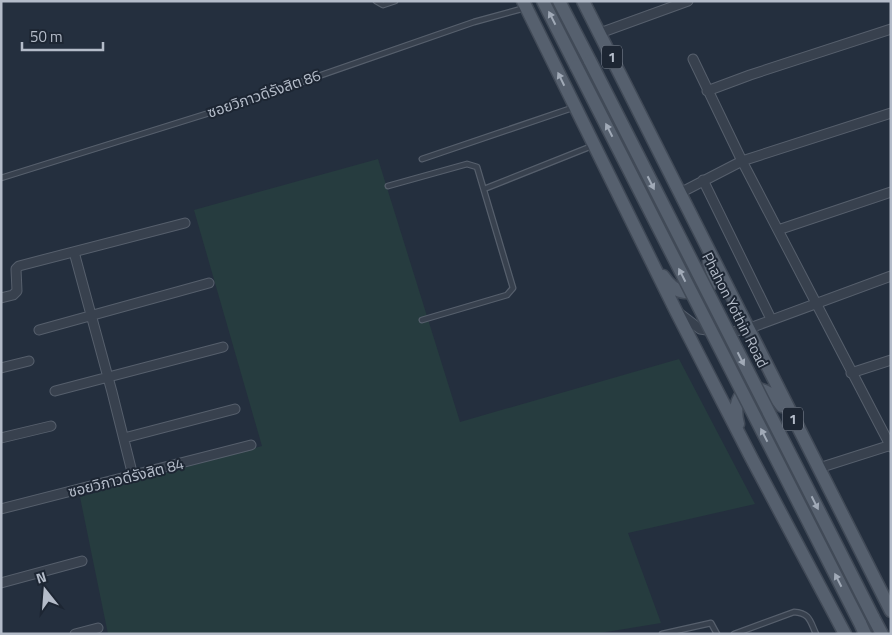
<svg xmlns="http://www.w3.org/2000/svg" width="892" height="635" font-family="'Titillium Web','Noto Sans Thai',sans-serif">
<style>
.green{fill:#263c3f}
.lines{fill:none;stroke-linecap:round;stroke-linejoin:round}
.service-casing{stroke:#565f6c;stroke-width:7}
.minor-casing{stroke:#565f6c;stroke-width:11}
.primary-casing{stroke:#414a57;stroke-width:15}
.service{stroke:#38414e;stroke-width:4.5}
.minor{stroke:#38414e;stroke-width:9}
.primary{stroke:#56606e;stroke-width:12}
.primary-bridge-casing{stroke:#414a57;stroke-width:15;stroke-linecap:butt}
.primary-bridge{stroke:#56606e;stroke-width:12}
.oneway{fill:#a1aab7}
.labels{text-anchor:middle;stroke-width:4;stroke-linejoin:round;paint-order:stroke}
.shield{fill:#1d2633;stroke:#878f9c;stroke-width:1}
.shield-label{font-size:14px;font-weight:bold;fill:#b4bcc9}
.street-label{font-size:15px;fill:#b4bcc9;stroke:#1d2633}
</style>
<rect width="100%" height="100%" fill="#242f3e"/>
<!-- green -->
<path class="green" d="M 378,159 L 460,422 L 679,359 L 755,504 L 628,533 L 661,623 L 594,634 L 108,634 L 80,497 L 262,446 L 194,210 Z"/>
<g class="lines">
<!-- service casing -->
<g class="service-casing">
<path id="service" d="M 376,1 L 383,5 L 395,1
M 422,159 L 575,107
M 1,178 L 238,104 L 474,22 L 525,8
M 388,186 L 467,164 L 477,167 L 513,288 L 507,295 L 422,320
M 484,189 L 592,146
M 662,634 L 711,623 L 717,634
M 734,634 L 794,612 C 810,613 810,621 816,634"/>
</g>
<!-- minor casing -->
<g class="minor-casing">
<path id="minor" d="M 600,33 L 688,1
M 693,59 L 742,161 L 891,447
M 707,91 L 750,75 L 891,29
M 703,180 L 771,319
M 680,193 L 742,161 L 891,113
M 778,230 L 891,192
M 74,252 L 112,392 L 133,476
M 1,298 L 13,295 L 17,291 L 16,269 L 19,266 L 185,223
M 679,313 L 700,329 L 727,333 L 750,328 L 891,276
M 39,330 L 209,283
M 1,368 L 29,361
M 851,373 L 891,360
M 55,391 L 223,347
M 1,438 L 51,426
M 124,438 L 235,409
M 819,468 L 891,445
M 1,509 L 251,445
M 1,583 L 82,561
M 75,634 L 98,628"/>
</g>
<!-- primary casing -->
<g class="primary-casing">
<path id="primary" d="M 523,1 L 676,311 L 752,459 L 845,634
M 543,1 L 576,66
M 559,1 L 590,61
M 583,1 L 891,611
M 663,276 C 677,297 691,295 711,284 L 713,275 L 709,262
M 738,424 C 728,386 762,377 782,406
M 873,617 L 882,634
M 860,623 L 865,634"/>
</g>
<!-- service -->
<use href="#service" class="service"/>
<!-- minor -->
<use href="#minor" class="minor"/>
<!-- primary -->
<use href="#primary" class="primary"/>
<!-- primary-bridge casing -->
<g class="primary-bridge-casing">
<path id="primary-bridge" d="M 590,61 L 873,617
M 576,66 L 860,623"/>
</g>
<!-- primary-bridge -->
<use href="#primary-bridge" class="primary-bridge"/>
</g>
<!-- one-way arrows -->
<defs><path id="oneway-solid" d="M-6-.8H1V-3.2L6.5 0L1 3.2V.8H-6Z" transform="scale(1.25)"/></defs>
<g class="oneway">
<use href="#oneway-solid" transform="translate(552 18) rotate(-117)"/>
<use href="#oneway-solid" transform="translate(561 79) rotate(-116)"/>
<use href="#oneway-solid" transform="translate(609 130) rotate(-117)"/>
<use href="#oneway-solid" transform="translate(651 183) rotate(63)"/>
<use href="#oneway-solid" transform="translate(682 275) rotate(-117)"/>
<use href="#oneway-solid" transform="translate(741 359) rotate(63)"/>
<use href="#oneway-solid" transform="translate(764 435) rotate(-117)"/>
<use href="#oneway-solid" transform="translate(815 503) rotate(63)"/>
<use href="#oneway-solid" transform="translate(838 580) rotate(-117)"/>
</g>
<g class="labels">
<!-- shield labels -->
<g class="shield">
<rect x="602" y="45.5" width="20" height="23" rx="4"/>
<rect x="783" y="407.5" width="20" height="23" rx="4"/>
</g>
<g class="shield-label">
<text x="612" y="62">1</text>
<text x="793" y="424">1</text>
</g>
<!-- street labels -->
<g class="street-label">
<text transform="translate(264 94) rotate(-19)" y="5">ซอยวิภาวดีรังสิต 86</text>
<text transform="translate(735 310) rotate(63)" y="5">Phahon Yothin Road</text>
<text transform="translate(126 478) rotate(-14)" y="5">ซอยวิภาวดีรังสิต 84</text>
</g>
</g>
<!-- border -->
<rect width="892" height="635" fill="none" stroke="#b4bcc9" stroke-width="5"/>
<!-- north arrow -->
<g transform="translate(45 590) rotate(343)" stroke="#1d2633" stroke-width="4" paint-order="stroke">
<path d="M0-4L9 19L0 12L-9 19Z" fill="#b4bcc9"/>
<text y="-8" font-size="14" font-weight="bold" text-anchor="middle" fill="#b4bcc9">N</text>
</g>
<!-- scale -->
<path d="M22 42v8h81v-8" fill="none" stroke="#b4bcc9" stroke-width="2.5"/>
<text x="30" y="42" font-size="15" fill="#b4bcc9" stroke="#1d2633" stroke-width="4" paint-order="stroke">50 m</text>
</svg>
